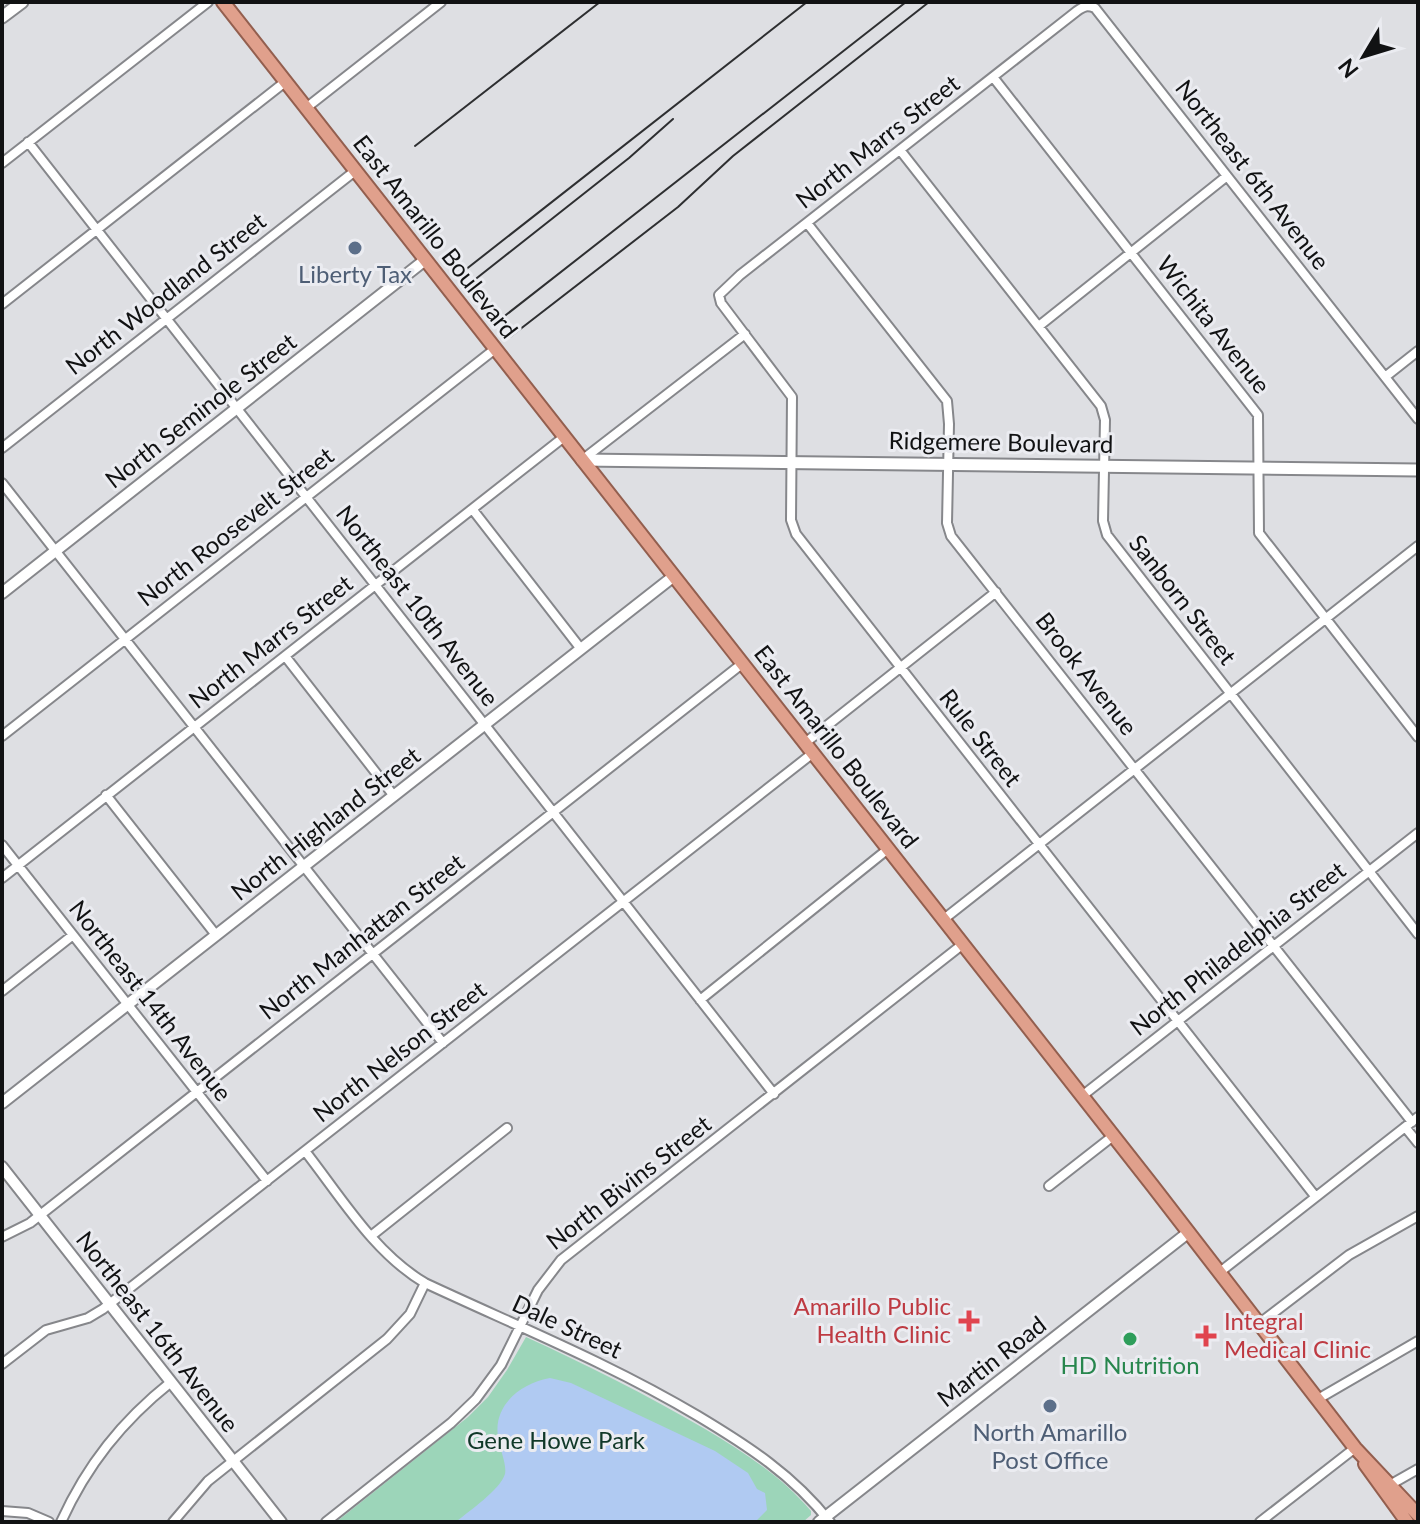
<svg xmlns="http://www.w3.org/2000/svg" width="1420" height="1524" font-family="Lato,sans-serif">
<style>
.green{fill:#9cd5b9}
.water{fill:#b0caf2}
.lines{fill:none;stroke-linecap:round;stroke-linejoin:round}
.minor-casing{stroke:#86878b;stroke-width:12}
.tertiary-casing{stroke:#86878b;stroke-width:14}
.secondary-casing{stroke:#86878b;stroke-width:15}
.trunk-casing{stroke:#935f4f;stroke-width:16}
.minor{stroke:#fff;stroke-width:8}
.tertiary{stroke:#fff;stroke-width:10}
.secondary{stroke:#fff;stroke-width:11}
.trunk{stroke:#e0a08c;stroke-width:12}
.rail{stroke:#2e2f31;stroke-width:2}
.service-dot{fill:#5c6f8a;stroke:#ebecf1;stroke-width:3}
.health-dot{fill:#e0444e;stroke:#ebecf1;stroke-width:3}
.leisure-dot{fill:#2e9e5b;stroke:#ebecf1;stroke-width:3}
.labels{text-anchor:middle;stroke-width:6;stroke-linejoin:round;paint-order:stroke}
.street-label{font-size:24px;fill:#111213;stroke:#ebecf1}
.service-label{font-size:24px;fill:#4e5e75;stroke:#ebecf1}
.health-label{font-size:24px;fill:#be3a42;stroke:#ebecf1;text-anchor:end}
.leisure-label{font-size:24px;fill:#27864d;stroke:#ebecf1}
.park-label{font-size:24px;fill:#103828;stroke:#ebecf1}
</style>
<rect width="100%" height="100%" fill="#dedfe3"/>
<!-- green -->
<path class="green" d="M 526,1337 C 587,1365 647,1395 705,1429 C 745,1453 781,1476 811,1511 L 811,1515 L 803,1522 L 336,1522 L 468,1417 L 488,1397 L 507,1370 Z"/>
<!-- water -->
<path class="water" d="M 550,1378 L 571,1383 L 715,1451 L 748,1473 L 757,1489 L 765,1493 L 767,1510 L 755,1522 L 456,1522 C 469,1511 500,1490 505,1474 C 507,1463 499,1448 498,1437 C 493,1404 522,1383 550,1378 Z"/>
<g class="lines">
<!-- minor casing -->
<g class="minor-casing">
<path id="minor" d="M 993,77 L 1258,415 L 1259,533 L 1418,737
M 306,108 L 441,2
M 28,142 L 774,1094
M 900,150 L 1101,406 L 1105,420 L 1103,521 L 1107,535 L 1418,934
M 2,163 L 208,2
M 807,223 L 947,401 L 949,424 L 947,523 L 951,536 L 1412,1122
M 2,304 L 285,82
M 1039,326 L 1227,176
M 1385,377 L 1418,351
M 2,448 L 355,171
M 582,460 L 745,334
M 2,483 L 443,1043
M 473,510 L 581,649
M 285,656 L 394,796
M 2,736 L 495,349
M 805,743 L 996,592
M 106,795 L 216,935
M 2,845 L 267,1181
M 2,878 L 564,437
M 944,919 L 1418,546
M 2,991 L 73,935
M 700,1000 L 888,849
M 1082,1096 L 1418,833
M 1405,1127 L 1418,1143
M 305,1151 C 341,1197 374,1253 425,1283 C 517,1326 611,1364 698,1416 C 748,1446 793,1475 830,1522
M 1049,1186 L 1113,1136
M 1315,1196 L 796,534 L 791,520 L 792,397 L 721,303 L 719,295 L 740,275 L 1077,11 C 1084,6 1087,5 1095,8 L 1418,419
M 371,1236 L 507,1128
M 2,1237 L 30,1223 L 743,663
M 1220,1272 L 1418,1117
M 1260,1323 L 1349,1255 L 1418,1216
M 2,1364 L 46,1330 L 88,1318 L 103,1309 L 813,753
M 1318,1399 L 1418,1341
M 1388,1486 L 1418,1469
M 2,1511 L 28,1513 L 49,1522
M 61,1522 C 87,1465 122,1421 171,1382
M 173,1522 L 208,1481 L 387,1339 L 410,1314 L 425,1283
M 326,1522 L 451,1423 L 476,1399 L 501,1365 L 538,1290 L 561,1260 L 963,944
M 1260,1522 L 1355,1448"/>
</g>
<!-- tertiary casing -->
<g class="tertiary-casing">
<path id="tertiary" d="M 2,593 L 425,260
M 2,1103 L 674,576
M 2,1167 L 281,1522
M 819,1522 L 1189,1232"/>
</g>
<!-- secondary casing -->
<g class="secondary-casing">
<path id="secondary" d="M 2,17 L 22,2
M 582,460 L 1418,470"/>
</g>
<!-- trunk casing -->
<g class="trunk-casing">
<path id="trunk" d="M 223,2 L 1152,1185 L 1355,1448 L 1418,1515
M 1365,1464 L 1407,1522"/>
</g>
<!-- minor -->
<use href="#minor" class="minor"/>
<!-- tertiary -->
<use href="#tertiary" class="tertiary"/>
<!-- secondary -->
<use href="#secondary" class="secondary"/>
<!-- trunk -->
<use href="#trunk" class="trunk"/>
<!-- rail -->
<path class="rail" d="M 415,146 L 600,2
M 460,274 L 807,2
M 468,285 L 629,158 L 673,119
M 497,322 L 906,2
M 510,337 L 678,207 L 733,156 L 929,2"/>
</g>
<!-- markers -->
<g class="service-dot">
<circle cx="355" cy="248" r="8"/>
<circle cx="1050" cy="1406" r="8"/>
</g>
<g class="health-dot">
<path d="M965 1309h8v8h8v8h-8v8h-8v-8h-8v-8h8z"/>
<path d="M1202 1324h8v8h8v8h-8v8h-8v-8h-8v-8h8z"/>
</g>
<circle class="leisure-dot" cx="1130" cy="1339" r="8"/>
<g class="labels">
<!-- street labels -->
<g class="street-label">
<text transform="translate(878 142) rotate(-38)" y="8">North Marrs Street</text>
<text transform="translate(1252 175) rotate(52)" y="8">Northeast 6th Avenue</text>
<text transform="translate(435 237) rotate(52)" y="8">East Amarillo Boulevard</text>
<text transform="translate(166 294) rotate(-38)" y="8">North Woodland Street</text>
<text transform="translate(1213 325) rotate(52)" y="8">Wichita Avenue</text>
<text transform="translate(201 411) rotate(-38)" y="8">North Seminole Street</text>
<text transform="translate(1001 443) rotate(1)" y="8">Ridgemere Boulevard</text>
<text transform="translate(236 527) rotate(-38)" y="8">North Roosevelt Street</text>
<text transform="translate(1182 600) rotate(52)" y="8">Sanborn Street</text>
<text transform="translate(417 606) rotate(52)" y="8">Northeast 10th Avenue</text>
<text transform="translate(271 642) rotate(-38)" y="8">North Marrs Street</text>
<text transform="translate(1086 674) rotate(52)" y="8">Brook Avenue</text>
<text transform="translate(980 738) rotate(52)" y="8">Rule Street</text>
<text transform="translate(836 747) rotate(52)" y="8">East Amarillo Boulevard</text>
<text transform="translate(326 824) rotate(-38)" y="8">North Highland Street</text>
<text transform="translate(362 937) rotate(-38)" y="8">North Manhattan Street</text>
<text transform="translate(1238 949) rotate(-38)" y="8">North Philadelphia Street</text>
<text transform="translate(150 1001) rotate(52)" y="8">Northeast 14th Avenue</text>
<text transform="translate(400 1052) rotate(-38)" y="8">North Nelson Street</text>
<text transform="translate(629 1183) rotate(-38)" y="8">North Bivins Street</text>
<text transform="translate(567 1327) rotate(25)" y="8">Dale Street</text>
<text transform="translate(157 1332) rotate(52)" y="8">Northeast 16th Avenue</text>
<text transform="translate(992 1362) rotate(-38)" y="8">Martin Road</text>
</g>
<!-- service labels -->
<g class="service-label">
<text x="355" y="283">Liberty Tax</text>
<text x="1050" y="1441">North Amarillo<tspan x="1050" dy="28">Post Office</tspan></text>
</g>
<!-- health labels -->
<g class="health-label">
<text x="951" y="1315">Amarillo Public<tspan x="951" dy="28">Health Clinic</tspan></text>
<text x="1224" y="1330" text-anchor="start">Integral<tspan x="1224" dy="28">Medical Clinic</tspan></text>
</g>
<!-- leisure labels -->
<g class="leisure-label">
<text x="1130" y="1374">HD Nutrition</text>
</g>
<!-- park labels -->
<g class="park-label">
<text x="556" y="1449">Gene Howe Park</text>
</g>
</g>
<!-- border -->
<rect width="1420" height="1524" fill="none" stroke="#111213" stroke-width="8"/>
<!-- north arrow -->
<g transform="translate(1364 56) rotate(232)" stroke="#ebecf1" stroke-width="6" paint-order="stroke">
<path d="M0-6L14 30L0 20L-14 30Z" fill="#111213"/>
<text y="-12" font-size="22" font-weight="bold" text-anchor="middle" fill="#111213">N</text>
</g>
</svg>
